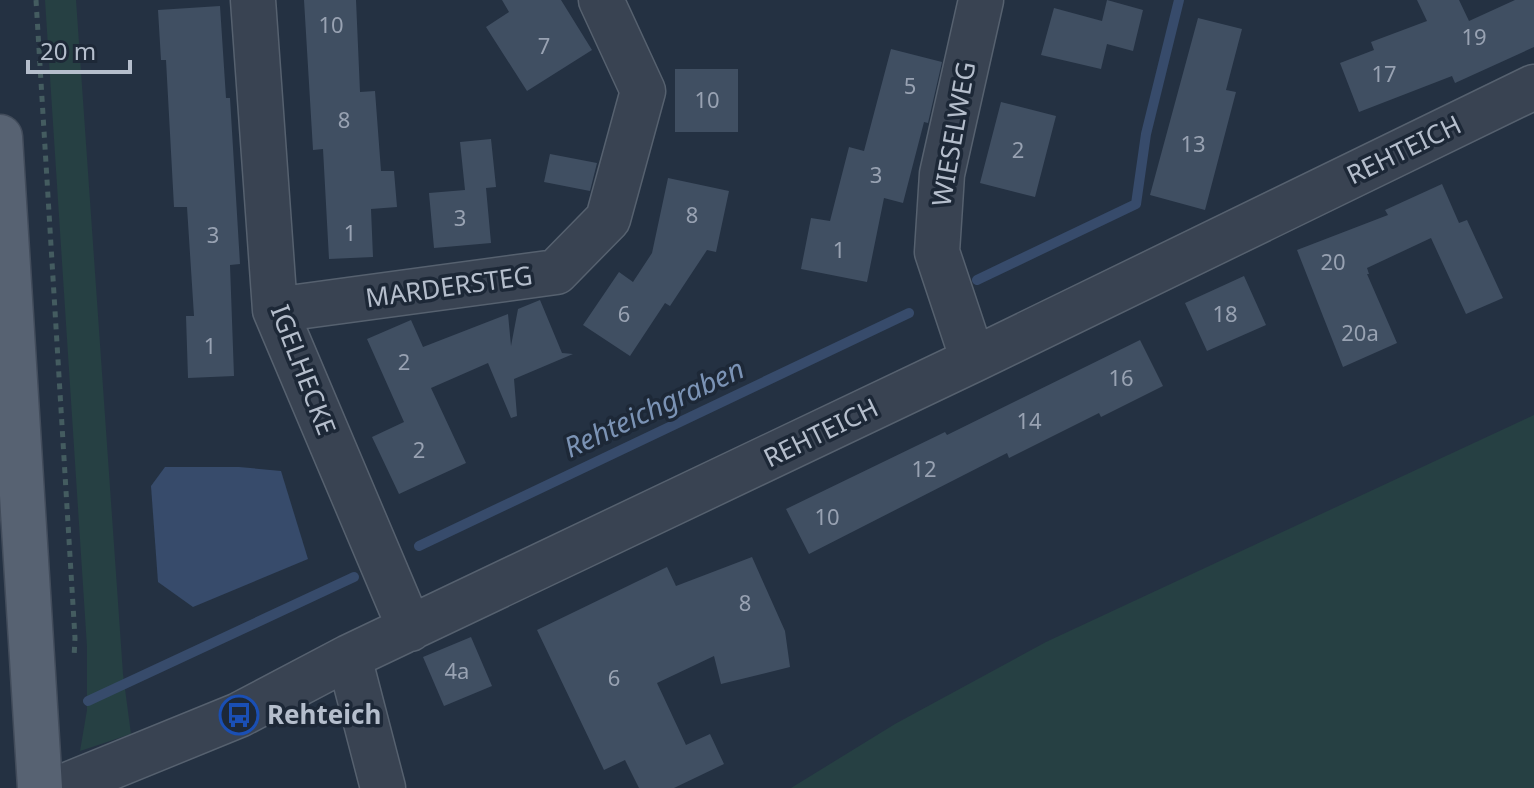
<svg xmlns="http://www.w3.org/2000/svg" width="1534" height="788" font-family="'Noto Sans',sans-serif">
<style>
.green{fill:#264043}
.water{fill:#374b6b}
.lines{fill:none;stroke-linecap:round;stroke-linejoin:round}
.stream{stroke:#374b6b;stroke-width:10}
.building{fill:#404f62}
.minor-casing{stroke:#56616f;stroke-width:47}
.major-casing{stroke:#424c5b;stroke-width:47}
.path{stroke:#445c60;stroke-width:5;stroke-dasharray:6 6;stroke-linecap:butt}
.minor{stroke:#394352;stroke-width:44}
.major{stroke:#576272;stroke-width:44}
.labels{text-anchor:middle;stroke-width:7;stroke-linejoin:round;paint-order:stroke}
.number-label{font-size:22px;fill:#98a2b2}
.street-label{font-size:26px;fill:#b5becc;stroke:#1d2837}
.poi-label{font-size:26px;font-weight:bold;fill:#b5becc;stroke:#1d2837;text-anchor:start}
.water-label{font-size:28px;font-style:italic;fill:#7b93b5;stroke:#1d2837}
</style>
<rect width="100%" height="100%" fill="#243142"/>
<!-- green -->
<path class="green" d="M 45,0 L 76,0 L 123,674 L 131,734 L 80,751 L 87,710 L 87,647 Z
M 1534,415 L 1534,788 L 791,788 L 895,724 L 1046,642 Z"/>
<!-- water -->
<path class="water" d="M 165,467 L 239,467 L 281,471 L 308,559 L 193,607 L 158,582 L 151,486 Z"/>
<g class="lines">
<!-- stream -->
<path class="stream" d="M 977,280 L 1136,204 L 1146,134 L 1179,0
M 419,546 L 909,313
M 88,701 L 354,577"/>
</g>
<!-- building -->
<path class="building" d="M 304,0 L 356,0 L 360,92 L 375,91 L 381,171 L 394,171 L 397,207 L 371,209 L 373,257 L 329,259 L 323,149 L 313,150 Z
M 502,0 L 561,0 L 592,50 L 527,91 L 486,27 L 509,12 Z
M 1107,0 L 1143,10 L 1133,51 L 1107,44 L 1101,69 L 1041,55 L 1054,8 L 1102,21 Z
M 1417,0 L 1459,0 L 1469,21 L 1515,0 L 1534,0 L 1534,47 L 1455,83 L 1452,76 L 1359,112 L 1340,63 L 1374,50 L 1371,42 L 1427,21 Z
M 220,6 L 226,98 L 230,98 L 240,264 L 230,265 L 234,376 L 188,378 L 186,316 L 194,316 L 187,207 L 174,207 L 166,60 L 161,60 L 158,10 Z
M 1198,18 L 1242,29 L 1226,90 L 1236,92 L 1205,210 L 1150,195 Z
M 891,49 L 942,62 L 928,123 L 924,122 L 903,203 L 884,198 L 867,282 L 801,269 L 811,218 L 830,221 L 849,147 L 864,151 Z
M 675,69 L 738,69 L 738,132 L 675,132 Z
M 1001,102 L 1056,116 L 1035,197 L 980,183 Z
M 491,139 L 496,187 L 486,188 L 491,243 L 434,248 L 429,193 L 465,190 L 460,142 Z
M 550,154 L 597,163 L 590,191 L 544,182 Z
M 668,178 L 729,191 L 716,252 L 707,250 L 670,306 L 665,303 L 630,356 L 583,325 L 619,272 L 633,282 L 652,253 Z
M 1442,184 L 1459,223 L 1467,220 L 1503,298 L 1466,314 L 1431,238 L 1367,268 L 1369,274 L 1367,274 L 1397,343 L 1343,367 L 1297,250 L 1388,215 L 1385,210 Z
M 1244,276 L 1266,325 L 1207,351 L 1185,303 Z
M 540,300 L 562,353 L 573,354 L 514,379 L 517,416 L 511,418 L 488,363 L 431,388 L 466,463 L 399,494 L 372,437 L 404,422 L 367,339 L 411,320 L 423,347 L 508,314 L 511,346 L 518,309 Z
M 1140,340 L 1163,386 L 1101,417 L 1099,413 L 1009,458 L 1007,453 L 809,554 L 786,509 L 945,432 L 947,435 Z
M 752,557 L 785,631 L 790,667 L 721,684 L 714,656 L 657,683 L 686,745 L 710,734 L 724,764 L 674,788 L 639,788 L 625,760 L 604,770 L 537,630 L 667,567 L 676,586 Z
M 471,637 L 492,686 L 444,706 L 423,657 Z"/>
<g class="lines">
<!-- minor casing -->
<g class="minor-casing">
<path id="minor" d="M 253,0 L 275,310 L 410,629
M 275,310 L 556,272 L 608,219 L 643,91 L 601,0
M 973,360 L 937,252 L 942,174 L 981,0
M 349,657 L 383,788
M 60,788 L 239,715 L 349,657 L 973,360 L 1534,87"/>
</g>
<!-- major casing -->
<g class="major-casing">
<path id="major" d="M 0,137 L 40,788"/>
</g>
<!-- path -->
<path class="path" d="M 36,0 L 75,638 L 74,658"/>
<!-- minor -->
<use href="#minor" class="minor"/>
<!-- major -->
<use href="#major" class="major"/>
</g>
<!-- icons -->
<defs>
<g id="bus-ring" transform="scale(2)"><circle r="9.5" fill="#1d2837" stroke="#1a4fb4" stroke-width="1.5"/><path d="M-5-6H5V4H4V6H2V4H-2V6H-4V4H-5ZM-3.5-4V0h7V-4ZM-3.5 1.2v1.5H-2V1.2ZM2 1.2v1.5H3.5V1.2Z" fill="#1a4fb4"/></g>
</defs>
<g fill-rule="evenodd">
<use href="#bus-ring" x="239" y="715"/>
</g>
<g class="labels">
<!-- number labels -->
<g class="number-label">
<text x="331" y="33">10</text>
<text x="1474" y="45">19</text>
<text x="544" y="54">7</text>
<text x="1384" y="82">17</text>
<text x="910" y="94">5</text>
<text x="707" y="108">10</text>
<text x="344" y="128">8</text>
<text x="1193" y="152">13</text>
<text x="1018" y="158">2</text>
<text x="876" y="183">3</text>
<text x="692" y="223">8</text>
<text x="460" y="226">3</text>
<text x="350" y="241">1</text>
<text x="213" y="243">3</text>
<text x="839" y="258">1</text>
<text x="1333" y="270">20</text>
<text x="624" y="322">6</text>
<text x="1225" y="322">18</text>
<text x="1360" y="341">20a</text>
<text x="210" y="354">1</text>
<text x="404" y="370">2</text>
<text x="1121" y="386">16</text>
<text x="1029" y="429">14</text>
<text x="419" y="458">2</text>
<text x="924" y="477">12</text>
<text x="827" y="525">10</text>
<text x="745" y="611">8</text>
<text x="457" y="679">4a</text>
<text x="614" y="686">6</text>
</g>
<!-- street labels -->
<g class="street-label">
<text transform="translate(954 134) rotate(-80)" y="9">WIESELWEG</text>
<text transform="translate(1404 150) rotate(-26)" y="9">REHTEICH</text>
<text transform="translate(449 287) rotate(-8)" y="9">MARDERSTEG</text>
<text transform="translate(303 370) rotate(69)" y="9">IGELHECKE</text>
<text transform="translate(821 433) rotate(-26)" y="9">REHTEICH</text>
</g>
<!-- poi labels -->
<g class="poi-label">
<text x="267" y="724">Rehteich</text>
</g>
<!-- water labels -->
<g class="water-label">
<text transform="translate(654 408) rotate(-25)" y="10">Rehteichgraben</text>
</g>
</g>
<!-- scale -->
<path d="M28 60v12h102v-12" fill="none" stroke="#b5becc" stroke-width="4"/>
<text x="40" y="60" font-size="24" fill="#b5becc" stroke="#1d2837" stroke-width="6" paint-order="stroke">20 m</text>
</svg>
